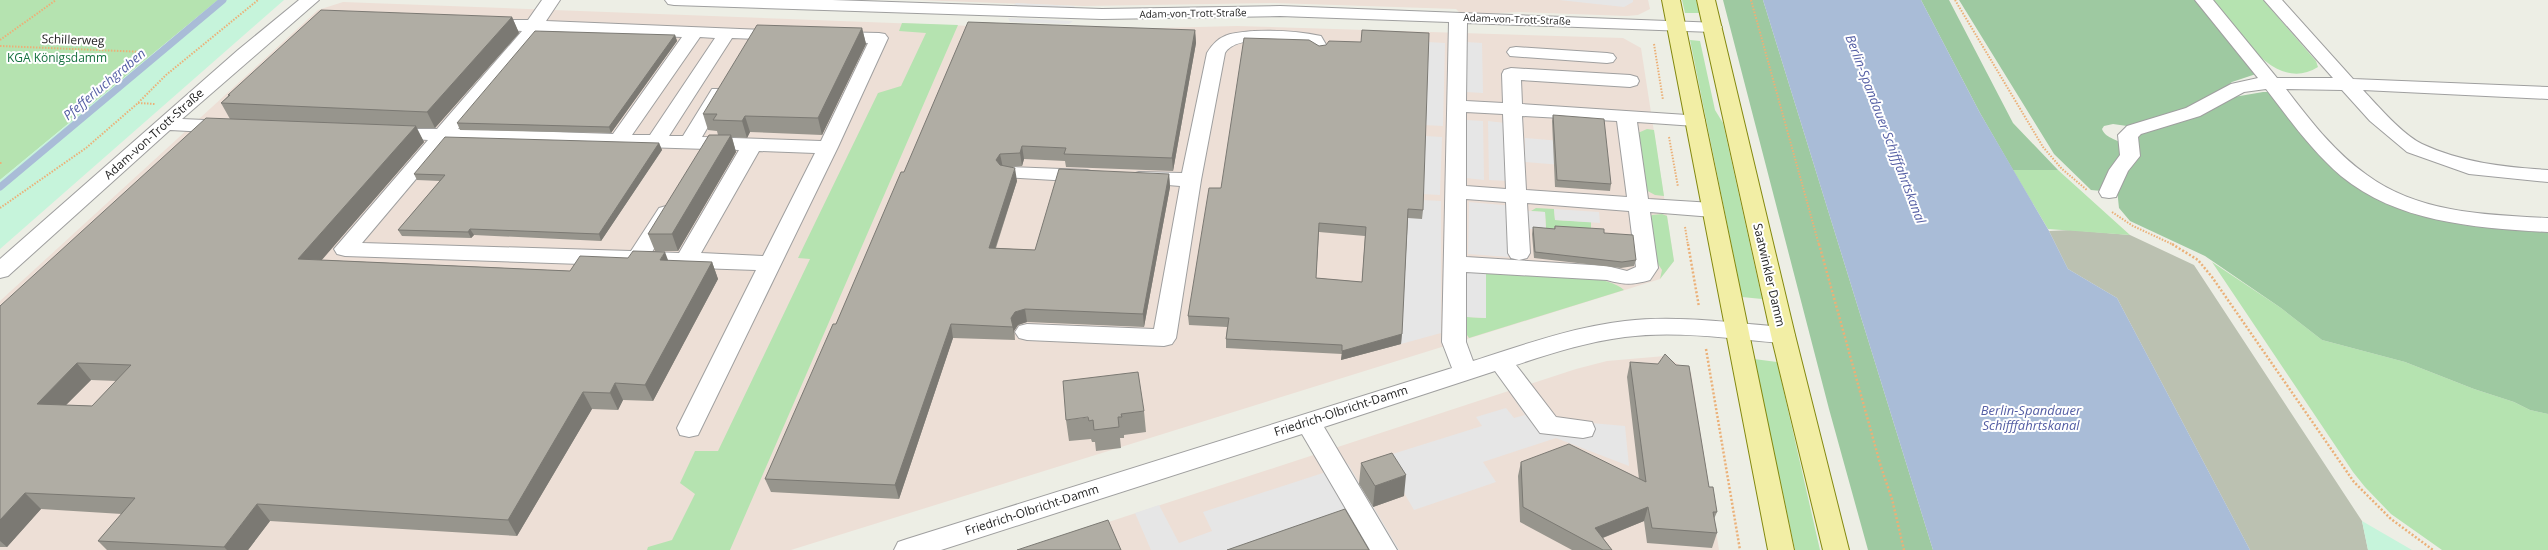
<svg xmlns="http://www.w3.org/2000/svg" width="2548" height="550" font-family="'Open Sans',sans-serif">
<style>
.commercial{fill:#eddfd6}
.construction{fill:#bbc1b1}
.grass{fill:#b5e3b0}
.forest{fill:#9ec9a1}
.park{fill:#c6f4db}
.parking{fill:#e6e6e6}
.water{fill:#a9bcd7}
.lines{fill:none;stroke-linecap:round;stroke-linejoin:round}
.stream{stroke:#a9bcd7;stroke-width:7}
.minor-casing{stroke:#9f9f9f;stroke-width:2}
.major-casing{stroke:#83880f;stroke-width:2}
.path-far1{stroke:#ebb078;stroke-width:2;stroke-dasharray:1.5 1.5;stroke-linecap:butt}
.path{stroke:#ebb078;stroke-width:2.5;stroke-dasharray:2 2;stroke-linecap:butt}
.minor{fill:#fff;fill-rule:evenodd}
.major{fill:#f2eea5;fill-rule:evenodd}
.wall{fill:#97958d;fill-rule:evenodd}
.shaded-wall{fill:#7b7973}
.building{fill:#b0ada4;stroke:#7b7973;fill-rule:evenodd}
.labels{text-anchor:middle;stroke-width:4;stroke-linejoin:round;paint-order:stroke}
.far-street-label{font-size:10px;fill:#1e1e1e;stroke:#fff}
.street-label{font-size:12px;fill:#1e1e1e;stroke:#fff}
.park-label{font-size:12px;fill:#167140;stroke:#fff}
.water-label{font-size:13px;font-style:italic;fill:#545ea4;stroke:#fff}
</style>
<rect width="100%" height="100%" fill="#edeee5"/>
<!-- commercial -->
<path class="commercial" d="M 916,0 L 1648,0 L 1650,9 L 1638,15 L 1627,16 L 1520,12 L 1474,14 L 1460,13 L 1456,9 L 1275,3 L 1084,6 Z
M 343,2 L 1079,30 L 1237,26 L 1623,38 L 1641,48 L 1674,261 L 1660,279 L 791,550 L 0,550 L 0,301 L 318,10 Z
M 1665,356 L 1691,372 L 1719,550 L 1023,550 L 1576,369 L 1607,361 Z"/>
<!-- construction -->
<path class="construction" d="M 2071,230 L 2130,235 L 2194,265 L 2362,521 L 2368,550 L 2250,550 L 2117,298 L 2068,269 L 2049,231 Z"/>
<!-- grass -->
<path class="grass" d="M 0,0 L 218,0 L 0,180 Z
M 1682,0 L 1696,0 L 1700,13 L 1685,13 Z
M 2212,0 L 2263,0 L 2316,61 L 2318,67 C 2274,95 2236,28 2212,0 Z
M 902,23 L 958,25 L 730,550 L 647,550 L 648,547 L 672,540 L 695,494 L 680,483 L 695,451 L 718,451 L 810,259 L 798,258 L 878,93 L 901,86 L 926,33 L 899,31 Z
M 1690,40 L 1700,41 L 1715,110 L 1723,123 L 1762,299 L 1742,297 Z
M 1647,129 L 1654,130 L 1664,196 L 1655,195 L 1644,189 L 1638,133 Z
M 2013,170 L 2058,170 L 2130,235 L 2048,229 Z
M 1536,208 L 1554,209 L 1555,220 L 1591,222 L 1591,233 L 1546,230 L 1545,212 L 1531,211 Z
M 1662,214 L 1667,216 L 1674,261 L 1660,279 L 1662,270 L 1650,252 L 1647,220 L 1652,215 Z
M 2212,262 L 2281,308 L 2322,340 L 2405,362 L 2474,389 L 2514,402 L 2530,410 L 2548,414 L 2548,550 L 2442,550 L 2391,514 L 2365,487 L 2353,472 Z
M 1467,272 C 1501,273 1602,269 1624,290 L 1469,338 L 1467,335 L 1467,317 L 1486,318 Z
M 1754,359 L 1777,362 L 1820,550 L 1795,550 Z"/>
<!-- forest -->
<path class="forest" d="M 1723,0 L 1763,0 L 1933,550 L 1868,550 L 1829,409 Z
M 1921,0 L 1949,0 L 2013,123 L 2058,170 L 2013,170 L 1980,113 Z
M 1959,0 L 2196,0 L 2256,74 L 2232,82 L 2220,92 L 2196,105 L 2172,114 L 2127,126 L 2113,124 L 2104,126 L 2102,129 C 2106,140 2120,138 2125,148 L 2102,191 L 2091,190 L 2054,154 Z
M 2263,92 L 2270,92 L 2319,152 L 2436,218 L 2463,225 L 2548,231 L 2548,414 L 2530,410 L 2514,402 L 2474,389 L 2405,362 L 2322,340 L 2281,308 L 2205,256 L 2130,221 L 2119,208 L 2117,189 L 2140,134 L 2192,118 L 2234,97 Z"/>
<!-- park -->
<path class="park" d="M 218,0 L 284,0 L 0,249 L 0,180 Z
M 2362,521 L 2412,550 L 2368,550 Z"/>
<!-- parking -->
<path class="parking" d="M 1559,0 L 1633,0 L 1633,2 L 1624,7 Z
M 1016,3 L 1074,6 L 1076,9 L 1012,7 Z
M 1008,18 L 1073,21 L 1069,24 L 1010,22 Z
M 1428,42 L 1445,43 L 1443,126 L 1424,125 Z
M 1466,42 L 1482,43 L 1483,93 L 1466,92 Z
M 1466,120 L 1483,121 L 1484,180 L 1466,178 Z
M 1488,121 L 1505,123 L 1508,181 L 1489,180 Z
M 1425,136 L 1442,137 L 1440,195 L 1422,194 Z
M 1525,138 L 1561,141 L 1562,165 L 1525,162 Z
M 1422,200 L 1441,201 L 1441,333 L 1401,344 L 1387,217 Z
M 1469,202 L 1514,206 L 1514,210 L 1545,212 L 1546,230 L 1508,227 L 1508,257 L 1468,254 Z
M 1554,209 L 1599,212 L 1600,223 L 1555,220 Z
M 1467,272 L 1486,273 L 1486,318 L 1467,317 Z
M 1531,384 L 1557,420 L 1625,426 L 1629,466 L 1556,438 L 1483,462 L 1496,482 L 1414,510 L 1383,457 L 1482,426 L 1476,417 L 1506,408 L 1514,418 L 1525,415 L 1509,391 Z
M 1340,461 L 1348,464 L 1399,550 L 1151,550 L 1135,513 L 1159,505 L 1179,543 L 1212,531 L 1203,512 L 1326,472 Z"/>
<!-- water -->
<path class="water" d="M 1763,0 L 1921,0 L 1980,113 L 2049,231 L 2068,269 L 2117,298 L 2250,550 L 1933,550 Z"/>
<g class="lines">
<!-- stream -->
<path class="stream" d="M 0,187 L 223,0"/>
<!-- minor casing -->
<g class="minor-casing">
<path id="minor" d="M 299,0 L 319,0 L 182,119 L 227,121 L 234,123 L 237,127 L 234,131 L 227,133 L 170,130 L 8,276 L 0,278 L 0,259 L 238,50 Z
M 542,0 L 560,0 L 546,21 L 788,31 L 791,35 L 788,39 L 782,40 L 732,38 L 669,136 L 683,136 L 712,89 L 726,89 L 728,93 L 702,137 L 821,141 L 868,43 L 829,41 L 826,37 L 829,33 L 835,32 L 879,33 L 885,34 L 888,38 L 838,147 L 698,435 L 689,437 L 680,435 L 677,428 L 756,270 L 345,256 L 337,254 L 334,249 L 428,140 L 383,137 L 380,133 L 383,129 L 437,129 L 522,31 L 479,28 L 476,24 L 479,20 L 528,20 ZM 541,31 L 682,37 L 613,134 L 458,129 ZM 700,37 L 715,38 L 650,135 L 632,135 ZM 448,141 L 739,150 L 679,253 L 652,252 L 676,213 L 673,208 L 666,206 L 659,208 L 631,251 L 362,243 ZM 759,151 L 815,153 L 763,256 L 701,253 Z
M 665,0 L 832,0 L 1102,9 L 1280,6 L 1719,23 L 1722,27 L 1719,31 L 1713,32 L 1467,23 L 1466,101 L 1503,103 L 1502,74 L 1504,70 L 1511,68 L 1630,75 L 1637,77 L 1639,81 L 1637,85 L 1630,87 L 1521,80 L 1522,104 L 1702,116 L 1705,120 L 1702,124 L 1695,126 L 1637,122 L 1648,199 L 1713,203 L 1720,205 L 1723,210 L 1720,215 L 1713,217 L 1650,212 L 1658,268 L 1650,280 C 1632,285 1625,285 1607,280 L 1466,272 L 1466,342 L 1473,361 C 1523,345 1573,327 1625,321 C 1678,315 1731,323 1783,327 L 1791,329 L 1795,335 L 1791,341 L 1783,343 C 1731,339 1677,330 1625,337 C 1587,342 1552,353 1516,365 L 1556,417 L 1592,422 L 1595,429 L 1592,436 L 1583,438 L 1540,433 L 1495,371 L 1324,427 L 1397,550 L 1370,550 L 1302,434 L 941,550 L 894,550 L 898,542 L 907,539 L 1452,368 L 1442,342 L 1449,22 L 1280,16 L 1102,19 L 674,5 L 668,4 ZM 1466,112 L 1503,114 L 1506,189 L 1466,186 ZM 1522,116 L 1617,121 L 1627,197 L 1526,190 ZM 1466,199 L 1506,202 L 1508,253 L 1511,258 L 1519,260 L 1527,258 L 1530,253 L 1527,203 L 1629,211 L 1636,267 L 1627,271 L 1607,266 L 1466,257 Z
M 2195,0 L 2213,0 L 2277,78 L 2333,78 L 2264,0 L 2282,0 L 2353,79 L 2548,87 L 2548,99 L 2363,90 C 2378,106 2403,135 2422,144 C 2463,163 2504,167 2548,170 L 2548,182 L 2469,174 L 2407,152 L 2370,121 L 2342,90 L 2286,89 C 2310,120 2334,152 2367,175 C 2418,213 2487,215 2548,218 L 2548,232 C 2477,228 2398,223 2341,176 C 2312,151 2289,119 2266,89 L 2244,92 L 2200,116 L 2141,134 L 2138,137 L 2140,156 L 2128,171 L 2116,197 L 2109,198 L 2102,197 L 2099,192 L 2109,170 L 2120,155 L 2118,135 L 2127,126 L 2186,108 L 2231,84 L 2258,78 Z
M 1254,31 C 1277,30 1299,31 1321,36 L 1328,48 L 1325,52 C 1314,55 1314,50 1306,44 C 1287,41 1236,34 1225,53 L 1201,180 L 1176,338 L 1172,344 L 1164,346 L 1027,340 L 1019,338 L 1015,332 L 1019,326 L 1027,324 L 1154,329 L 1180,186 L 1132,182 L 1129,178 L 1132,174 L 1139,172 L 1182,173 L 1207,53 C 1219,33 1232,33 1254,31 Z
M 1516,47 L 1607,53 L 1613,54 L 1616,58 L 1613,62 L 1607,63 L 1510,56 L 1507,52 L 1510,48 Z
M 1010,167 L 1087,170 L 1094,172 L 1097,176 L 1094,180 L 1087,182 L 1003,177 L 1000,173 L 1003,169 Z"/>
</g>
<!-- major casing -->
<g class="major-casing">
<path id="major" d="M 1662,0 L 1680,0 L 1794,550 L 1768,550 Z
M 1697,0 L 1715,0 L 1795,335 L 1849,550 L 1823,550 L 1771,335 Z"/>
</g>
<!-- path-far1 -->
<path class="path-far1" d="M 1751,0 L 1819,245
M 1955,0 L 2043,147 L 2062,169 L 2087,190
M 0,40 L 56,0
M 1654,44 L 1663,100
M 0,46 L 145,52
M 138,103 L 155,104
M 1669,137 L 1678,187
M 0,163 L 2,163
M 0,208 L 86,148 L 138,103 L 166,75 L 258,0
M 2112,212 L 2133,226 L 2174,245
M 1685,227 L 1688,245"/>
<!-- path -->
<path class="path" d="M 1688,244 L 1699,307
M 1819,244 L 1881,467 L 1892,499 L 1904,550
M 2172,244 L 2198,260 L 2212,277 L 2354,482 L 2391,519 L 2433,550
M 1706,349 L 1740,550"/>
<!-- minor -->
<use href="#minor" class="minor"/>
<!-- major -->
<use href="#major" class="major"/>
</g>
<!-- wall -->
<path class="wall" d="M 512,17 L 519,33 L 435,128 L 416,128 L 424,142 L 321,260 L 570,271 L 668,261 L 712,262 L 718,279 L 653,401 L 623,400 L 618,410 L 592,409 L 517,536 L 270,521 L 248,550 L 107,550 L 98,541 L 122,514 L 41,509 L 7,547 L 0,547 L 0,306 L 230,119 L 221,103 L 228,96 L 228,95 ZM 91,380 L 117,381 L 92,406 L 66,405 Z
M 862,28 L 866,44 L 822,135 L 750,132 L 747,138 L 732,137 L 736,152 L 678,251 L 655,251 L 648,234 L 718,135 L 717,131 L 708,130 L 703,114 Z
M 1195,30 L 1196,43 L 1173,171 L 1066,167 L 1065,161 L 1024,159 L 1022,166 L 1011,167 L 1017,181 L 996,248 L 1035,250 L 1169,174 L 1170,187 L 1144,327 L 1027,322 L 1018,325 L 1014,331 L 1015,340 L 953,338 L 899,499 L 771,492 L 765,479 L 836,324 L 904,172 Z
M 675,35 L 677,41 L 611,133 L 460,130 L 457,123 Z
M 1553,115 L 1611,184 L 1610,191 L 1555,187 L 1552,121 Z
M 659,143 L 662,150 L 601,241 L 474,235 L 471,238 L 402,236 L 398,230 L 440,181 L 417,180 L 414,174 Z
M 1221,188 L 1423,210 L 1422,219 L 1408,218 L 1401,344 L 1341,360 L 1342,354 L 1226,348 L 1226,339 L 1227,327 L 1189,325 L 1188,316 ZM 1319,232 L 1365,236 L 1362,282 L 1316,278 Z
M 1555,226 L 1604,233 L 1636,260 L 1634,266 L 1621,268 L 1534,258 L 1532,234 L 1533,227 L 1554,229 Z
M 1630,362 L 1709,487 L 1717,512 L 1714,519 L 1717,533 L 1712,548 L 1647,543 L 1644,521 L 1603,538 L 1612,550 L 1572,550 L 1520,522 L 1518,476 L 1521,462 L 1639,479 L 1627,377 Z
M 1144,411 L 1146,432 L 1124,435 L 1124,438 L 1120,438 L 1121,448 L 1096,451 L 1095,442 L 1092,442 L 1091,439 L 1069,441 L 1066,420 Z
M 1361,463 L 1404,496 L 1373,507 L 1359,484 Z"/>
<!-- shaded-wall -->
<path class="shaded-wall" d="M 512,17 L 519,33 L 435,128 L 427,112 Z
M 862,28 L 866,44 L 822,135 L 818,118 Z
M 1195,30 L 1196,43 L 1173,171 L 1172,158 Z
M 675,35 L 677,41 L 611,133 L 609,127 Z
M 745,116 L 750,132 L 747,138 L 742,121 Z
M 416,126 L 424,142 L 308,276 L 298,259 Z
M 731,135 L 736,152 L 678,251 L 672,234 Z
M 659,143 L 662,150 L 601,241 L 599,234 Z
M 1022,146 L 1024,159 L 1022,166 L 1020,153 Z
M 1000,154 L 1003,168 L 998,173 L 996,160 Z
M 1015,168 L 1017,181 L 991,261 L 989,248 Z
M 1169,174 L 1170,187 L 1144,327 L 1143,314 Z
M 470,229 L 474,235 L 471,238 L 468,232 Z
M 665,252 L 671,268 L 660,260 Z
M 712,262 L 718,279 L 653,401 L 645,385 Z
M 1025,309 L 1027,322 L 1018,325 L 1014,331 L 1015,340 L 1011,318 L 1015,312 Z
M 951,324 L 953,338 L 899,499 L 895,485 Z
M 1402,334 L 1401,344 L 1341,360 L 1342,351 Z
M 77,363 L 91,380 L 51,420 L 37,404 Z
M 615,383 L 623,400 L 618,410 L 610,393 Z
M 583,392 L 592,409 L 517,536 L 508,520 Z
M 1406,475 L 1404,496 L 1373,507 L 1375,486 Z
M 25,493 L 41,509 L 7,547 L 0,541 L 0,520 Z
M 257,504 L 270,521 L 248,550 L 227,550 L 224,547 Z
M 1648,507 L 1644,521 L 1592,542 L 1595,528 Z"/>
<!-- building -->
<path class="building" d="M 321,10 L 512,17 L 427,112 L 221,103 L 230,95 L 228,95 Z
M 968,22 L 1195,30 L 1172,158 L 1064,154 L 1066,148 L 1022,146 L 1020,153 L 1000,154 L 996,160 L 1000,165 L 1015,168 L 989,248 L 1035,250 L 1059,169 L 1169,174 L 1143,314 L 1025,309 L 1015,312 L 1011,318 L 1013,327 L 951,324 L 895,485 L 765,479 L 833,324 L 836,324 L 901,172 L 904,172 Z
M 757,25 L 862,28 L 818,118 L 745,116 L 742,121 L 713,120 L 717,114 L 703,114 Z
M 1362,30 L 1429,33 L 1423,210 L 1408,209 L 1402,334 L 1342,351 L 1342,345 L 1226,339 L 1229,318 L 1188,316 L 1209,188 L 1221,188 L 1244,38 L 1309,40 L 1319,46 L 1326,45 L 1329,41 L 1361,42 ZM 1319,223 L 1366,227 L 1362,282 L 1316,278 Z
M 535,31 L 675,35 L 609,127 L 457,123 Z
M 1553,115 L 1604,119 L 1611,184 L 1557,180 Z
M 206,118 L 416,126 L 298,259 L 570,271 L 580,256 L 628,258 L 633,251 L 665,252 L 660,260 L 712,262 L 645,385 L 615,383 L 610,393 L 583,392 L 508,520 L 257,504 L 224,547 L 98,541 L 135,498 L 25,493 L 0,520 L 0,306 ZM 77,363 L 131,365 L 92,406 L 37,404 Z
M 709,135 L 731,135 L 672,234 L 648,234 Z
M 445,137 L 659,143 L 599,234 L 470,229 L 468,232 L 398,230 L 445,175 L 414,174 Z
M 1555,226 L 1604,229 L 1604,233 L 1633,235 L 1636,260 L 1622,262 L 1535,252 L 1533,227 L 1555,229 Z
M 1665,354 L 1676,365 L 1689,366 L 1709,487 L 1713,487 L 1717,512 L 1713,512 L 1717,533 L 1652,528 L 1648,507 L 1595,528 L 1612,550 L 1603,550 L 1523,507 L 1521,462 L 1569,444 L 1646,482 L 1630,362 L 1658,364 Z
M 1138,372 L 1144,411 L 1121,414 L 1122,417 L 1118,417 L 1119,427 L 1094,430 L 1093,420 L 1089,421 L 1088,417 L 1066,420 L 1063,381 Z
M 1392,453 L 1406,475 L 1375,486 L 1361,463 Z
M 1345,509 L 1369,550 L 1227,550 Z
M 1108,520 L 1121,550 L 1017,550 Z"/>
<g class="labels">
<!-- far-street labels -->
<g class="far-street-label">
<text transform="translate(1193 13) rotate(-1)" y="4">Adam-von-Trott-Straße</text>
<text transform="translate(1517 19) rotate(2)" y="4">Adam-von-Trott-Straße</text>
</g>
<!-- street labels -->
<g class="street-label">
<text transform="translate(73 40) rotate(2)" y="4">Schillerweg</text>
<text transform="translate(154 134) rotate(-42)" y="4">Adam-von-Trott-Straße</text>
<text transform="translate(1769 275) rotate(77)" y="4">Saatwinkler Damm</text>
<text transform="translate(1341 411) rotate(-18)" y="4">Friedrich-Olbricht-Damm</text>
<text transform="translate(1032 510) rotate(-18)" y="4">Friedrich-Olbricht-Damm</text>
</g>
<!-- park labels -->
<g class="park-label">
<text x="57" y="62">KGA Königsdamm</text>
</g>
<!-- water labels -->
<g class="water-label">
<text transform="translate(104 84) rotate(-40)" y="5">Pfefferluchgraben</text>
<text transform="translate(1886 129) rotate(69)" y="5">Berlin-Spandauer Schifffahrtskanal</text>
<text x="2031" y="415">Berlin-Spandauer<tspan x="2031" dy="15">Schifffahrtskanal</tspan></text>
</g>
</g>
</svg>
